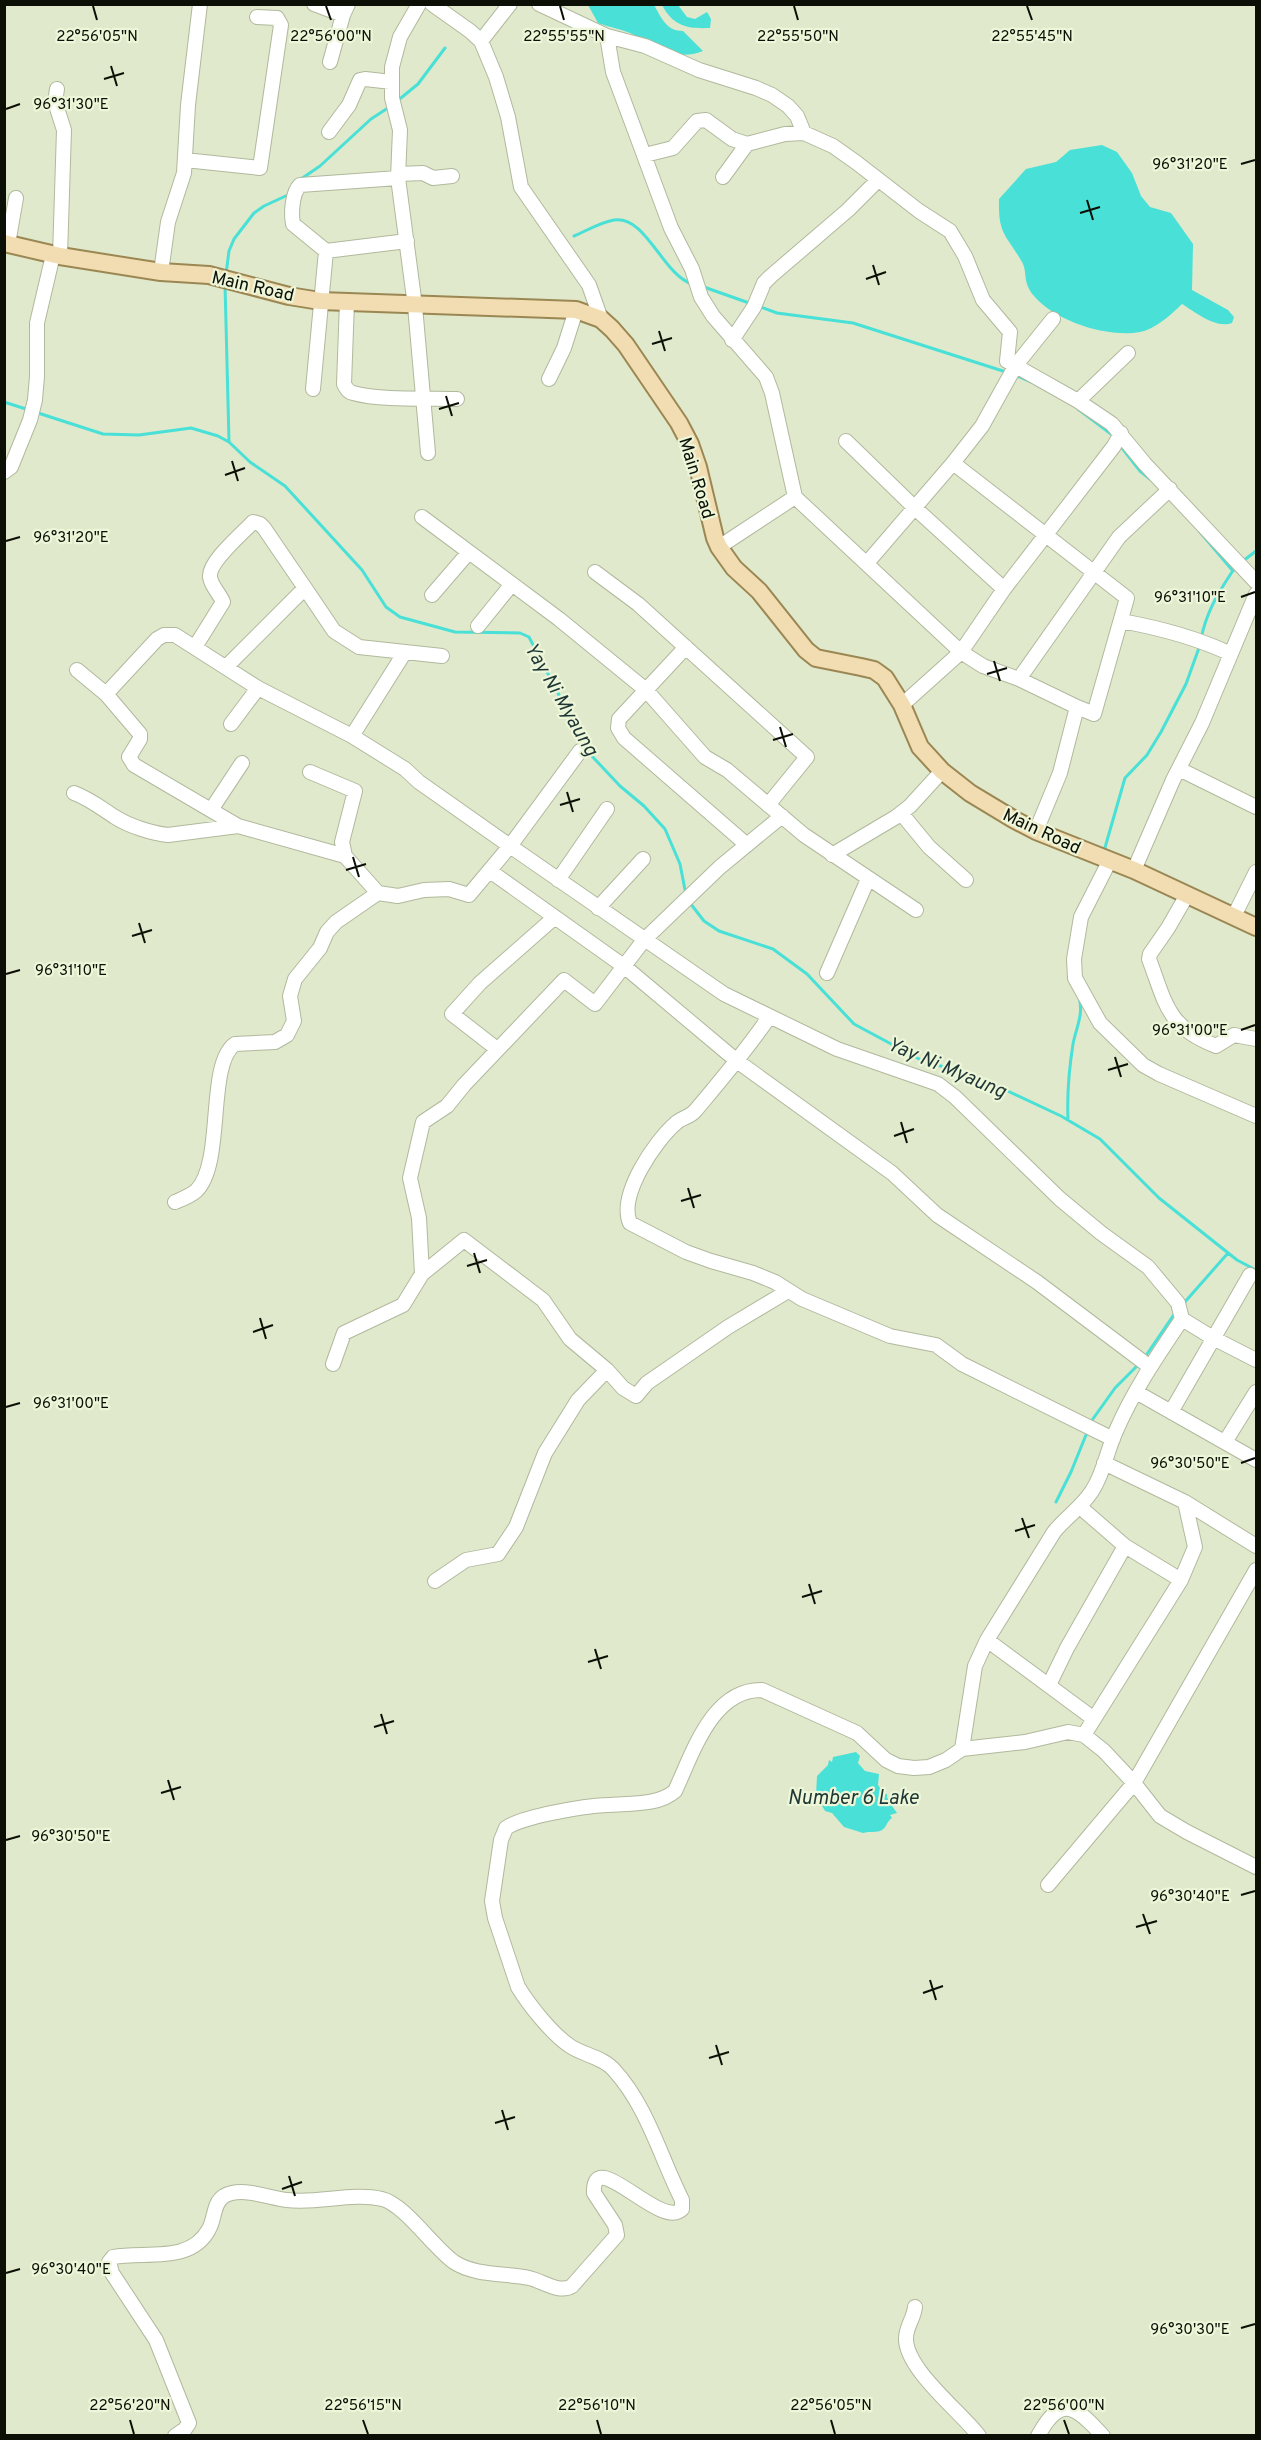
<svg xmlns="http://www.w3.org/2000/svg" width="1261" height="2440" font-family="Overpass,sans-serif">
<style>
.water{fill:#48e0d7}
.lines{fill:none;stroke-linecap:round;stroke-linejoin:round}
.stream{stroke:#48e0d7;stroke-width:3}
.minor-casing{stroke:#b0b99d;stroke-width:16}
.major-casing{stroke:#9a8753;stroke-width:20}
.minor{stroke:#fff;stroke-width:14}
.major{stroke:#f1ddb1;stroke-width:16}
.ticks{fill:none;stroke:#0c0f05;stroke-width:2}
.labels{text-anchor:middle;stroke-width:4.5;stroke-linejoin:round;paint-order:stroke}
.street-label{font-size:18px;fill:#0c0f05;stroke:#edf6d8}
.water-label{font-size:20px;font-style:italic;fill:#1e3735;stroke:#edf6d8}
.ticks-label{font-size:15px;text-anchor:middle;fill:#0c0f05;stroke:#edf6d8;stroke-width:4.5;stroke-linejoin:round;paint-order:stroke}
</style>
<rect width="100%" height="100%" fill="#e0e9cb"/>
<!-- water -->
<path class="water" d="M 588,5 L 654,5 C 661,17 666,31 683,31 L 703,51 C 672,63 655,44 630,33 C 620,29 609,27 598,23 Z
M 662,5 L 678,5 L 687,17 L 695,19 L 707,12 L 711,19 L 710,28 C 687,29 673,26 662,5 Z
M 1102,145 L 1117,152 L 1132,173 L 1141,196 L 1150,207 L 1171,213 L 1193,244 L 1192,290 L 1228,310 L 1234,317 L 1232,323 C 1216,329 1195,312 1182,304 C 1171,315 1155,329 1140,332 C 1107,338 1055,321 1034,296 C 1022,282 1028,273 1022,262 C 1006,234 998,235 999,199 L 1026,169 L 1056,162 L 1070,150 Z
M 856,1752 L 860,1756 L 858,1763 L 865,1771 L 879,1774 L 878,1785 L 884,1794 L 887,1794 L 887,1798 L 891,1799 L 890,1803 L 897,1813 L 890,1815 L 892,1818 C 886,1822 887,1827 882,1830 C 877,1833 869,1831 863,1833 L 844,1827 L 832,1813 L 825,1811 L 816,1795 L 817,1776 L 828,1765 L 829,1760 L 832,1762 L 833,1757 Z"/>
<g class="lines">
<!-- stream -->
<path class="stream" d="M 396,102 L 418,84 L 445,48
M 301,179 L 320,166 L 371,119 L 391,106
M 574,236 C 586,231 601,222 614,220 C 646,215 662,274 692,284
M 226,274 L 229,251 L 234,239 L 254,213 L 264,206 L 290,194
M 225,284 L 229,442
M 701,286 L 752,304
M 758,306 L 777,313 L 853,323 L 1006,372
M 1015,375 L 1031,382
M 4,402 L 29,410
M 1078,409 L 1111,434
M 35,412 L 103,434 L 139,435 L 191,428 L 218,436 L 229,442 L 250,462 L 285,486 L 362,570 L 386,607 L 400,617 L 455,632 L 520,633 L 529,637 L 589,753 L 620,786 L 644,806 L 665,829 L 680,864 L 686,895
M 1119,444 L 1140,471 L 1150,479
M 1200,532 L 1233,571
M 1243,561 L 1256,551
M 1201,639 C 1206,613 1218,593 1232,572
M 1104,851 L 1125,778 L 1147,755 L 1161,732 L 1186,684 L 1200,645
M 690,903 L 704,921 L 719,931 L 773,949 L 807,974 L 854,1024 L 921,1060 L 980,1078 L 1061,1116 L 1100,1139 L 1159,1198 L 1237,1260 L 1256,1270
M 1068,1120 C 1067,1095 1069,1069 1073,1044 C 1076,1028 1084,1014 1079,997
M 1184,1303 L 1228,1253
M 1145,1357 L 1175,1313
M 1090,1423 L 1115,1388 L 1139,1364
M 1056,1502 L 1071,1472 L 1088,1430"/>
<!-- minor casing -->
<g class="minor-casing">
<path id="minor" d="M 314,4 L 343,15 L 348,4
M 419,4 L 400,37 L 392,67 L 392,98 L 400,130 L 398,178 L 415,306 L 428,453
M 432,4 L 470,31 L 481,41 L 496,77 L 508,117 L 521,187 L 589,285 L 601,319
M 539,4 L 607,36 L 613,72 L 635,131 L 671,228 L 692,269 L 701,297 L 713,316 L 766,377 L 772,393 L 795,497 L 961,652 L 983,666 L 1019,679 L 1077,707
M 607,36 L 645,46 L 699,70 L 756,88 L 772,95 L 788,106 L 797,116 L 804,133
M 481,41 L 510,4
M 330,62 L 343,15
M 57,89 L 55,102 L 64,130 L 60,256
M 329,132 L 349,105 L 360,80 L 365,79 L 392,82
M 645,155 L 673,148 L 697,121 L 706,120 L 732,139 L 747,144 L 785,134 L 804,133 L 833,146 L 857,163 L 919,211 L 950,231 L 965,256 L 983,300 L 1010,332 L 1007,361 L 1078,401 L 1112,424 L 1145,464 L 1256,582
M 185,160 L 260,168 L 281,25 L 277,18 L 257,17
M 399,174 L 423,173 L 433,178 L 452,176
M 723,177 L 747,144
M 8,244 L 16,198
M 326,251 L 293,224 C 291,213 292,193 300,185 L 398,178
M 326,251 L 407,241
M 161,272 L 168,222 L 184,173 L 188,105 L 200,4
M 347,302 L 344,384 C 346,388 348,392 353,393 C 382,401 427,398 457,399
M 732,340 L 754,307 L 764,283 L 771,276 L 848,210 L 878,180
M 549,379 L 564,348 L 576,310
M 313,389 L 326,251
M 1078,401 L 1128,353
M 846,441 L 915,508 L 1004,589
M 953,463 L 1127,598 L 1094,714 L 1077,707 L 1060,773 L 1036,831
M 4,472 L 11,467 L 30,420 L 35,400 L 37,376 L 37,323 L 53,255
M 422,517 L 559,619 L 646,690 L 705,757 L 727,770 L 804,835 L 916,910
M 719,547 L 795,497
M 867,563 L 953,463 L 982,426 L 1016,365 L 1053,319
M 595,572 L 638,604 L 807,757 L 768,805
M 432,595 L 469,552
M 1121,621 C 1160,628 1195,637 1231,654
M 478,626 L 512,584
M 195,647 L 223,602 C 220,594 211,586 210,577 C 208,562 243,533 253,522 L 260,524 L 264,528 L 305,588
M 686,647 L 619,719 L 618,728 L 624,738 L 747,845
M 227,666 L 305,588 L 334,631 L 359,647 L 442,656
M 77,670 L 106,694 L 140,734 L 140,739 L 129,757 L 134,765 L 238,826 L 345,856
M 1019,679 L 1119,537 L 1170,489
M 106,694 L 157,639 L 164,635 L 175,635 L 258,688 L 352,736 L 405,769 L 419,782 L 510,846 L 724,994 L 837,1049 L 938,1084 L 955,1097 L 1060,1199 L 1101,1233 L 1148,1267 L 1178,1303 L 1182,1319 C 1158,1355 1133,1391 1116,1431 C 1107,1450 1104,1473 1092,1491 C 1082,1507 1066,1517 1054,1532 L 987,1640 L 975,1666 L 962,1749
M 902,705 L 961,652 L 1004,589 L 1114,446 L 1121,433
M 231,724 L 258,688
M 352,736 L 405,652
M 1179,769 L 1256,807
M 310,772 L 355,791 L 342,842 L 345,856 L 378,893 L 398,896 L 424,890 L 449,889 L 469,895 L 510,846 L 580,751
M 74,793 C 90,799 101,808 115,817 C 129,826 151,833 168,835 L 238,826
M 211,810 L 242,763
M 901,813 L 929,847 L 966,880
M 832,855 L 896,817 L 910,806 L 942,771
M 1109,862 L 1081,917 L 1074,959 L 1075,978 L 1100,1023 L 1143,1065 L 1159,1074 L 1256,1116
M 1134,870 L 1173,780 L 1202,723 L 1256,594
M 490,871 L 625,967 L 737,1061 L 892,1173 L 937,1215 L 1037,1282 L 1150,1367
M 558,880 L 607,809
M 1187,895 L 1168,928 L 1150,954 L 1149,959 C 1166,1004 1167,1027 1216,1046 L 1234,1035 L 1256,1039
M 598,908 L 643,859
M 1234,916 L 1256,872
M 827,973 L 868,879
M 769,1017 C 747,1050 721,1080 695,1111 C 690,1117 681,1118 676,1123 C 655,1141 618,1195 630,1223 L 686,1252 L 711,1261 L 753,1273 L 775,1282 L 802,1299 L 890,1336 L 936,1345 L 962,1364 L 1113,1439
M 497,1049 L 452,1014 L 480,983 L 555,917
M 175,1202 C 182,1199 190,1196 196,1191 C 225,1163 206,1064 235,1044 L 275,1042 L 287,1035 L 294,1021 L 290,996 L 295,979 L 320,948 L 327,932 L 336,922 L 378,893
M 422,1274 L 419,1218 L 410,1178 L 423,1122 L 447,1106 L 464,1085 L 564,980 L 595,1004 L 644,940 L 720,867 L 782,816
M 1182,1319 L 1213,1338 L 1256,1360
M 333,1364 L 344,1333 L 403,1305 L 422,1274 L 464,1240 L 543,1300 L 570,1339 L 607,1370
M 1136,1392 L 1256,1460
M 1171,1412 L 1250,1275
M 1225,1442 L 1256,1392
M 1104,1463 L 1185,1502 L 1256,1546
M 1125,1546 L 1181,1580
M 435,1581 L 466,1560 L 498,1554 L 516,1527 L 545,1453 L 578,1400 L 607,1370 L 623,1388 L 636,1396 L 647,1383 L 728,1327 L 788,1291
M 987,1640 L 1094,1719
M 1049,1685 L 1067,1648 L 1125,1546 L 1080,1507
M 1084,1735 L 1181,1580 L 1195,1547 L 1185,1502
M 1048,1885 L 1134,1783 L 1256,1570
M 915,2307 C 914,2318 906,2327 906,2338 C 905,2369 961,2412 979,2436
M 175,2436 L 185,2429 L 189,2423 L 156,2340 L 112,2273 L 109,2262 L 113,2257 C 145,2251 191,2264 209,2229 C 215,2219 213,2203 224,2196 C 242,2186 268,2198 287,2200 C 318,2204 352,2192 382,2199 C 404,2204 434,2248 454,2262 C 475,2276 506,2273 529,2278 C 543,2281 559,2294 572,2286 L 617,2235 L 615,2225 L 594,2193 C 592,2144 661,2231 682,2209 L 682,2200 C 660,2156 647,2106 614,2070 C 603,2057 583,2055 570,2046 C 552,2034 529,2005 518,1987 L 495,1918 L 492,1901 L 501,1840 L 506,1828 C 523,1816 585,1806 607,1805 C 629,1803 658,1806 675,1791 C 693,1753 712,1689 762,1690 L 857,1733 L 886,1760 L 898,1766 L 914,1768 L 929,1767 L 946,1760 L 962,1749 L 1025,1742 L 1068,1732 L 1084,1735 L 1104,1751 L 1134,1783 L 1160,1816 L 1187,1832 L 1256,1867
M 1038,2436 C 1061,2393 1077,2407 1103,2436"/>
</g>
<!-- major casing -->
<g class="major-casing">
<path id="major" d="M 4,243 L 60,256 L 161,272 L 209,275 L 289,296 L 320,301 L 576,310 L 601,319 L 612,329 L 626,345 L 679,423 L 690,444 L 698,467 L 715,538 L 719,547 L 734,568 L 759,591 L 806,650 L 816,658 L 861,667 L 874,670 L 885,678 L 902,705 L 920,747 L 942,771 L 970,793 L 1013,819 L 1036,831 L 1134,870 L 1256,927"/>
</g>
<!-- minor -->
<use href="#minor" class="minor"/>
<!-- major -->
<use href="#major" class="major"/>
</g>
<!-- ticks -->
<path class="ticks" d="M 93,6 L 97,20M 326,6 L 331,20M 560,6 L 564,20M 794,6 L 798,20M 1027,6 L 1032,20M 111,66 L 117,86M 104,79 L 124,73M 6,109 L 20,104M 1241,164 L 1255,160M 1087,200 L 1093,220M 1080,213 L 1100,207M 873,265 L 879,285M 866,279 L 886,272M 659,331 L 665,351M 652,344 L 672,338M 446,396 L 452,416M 439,409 L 459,403M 232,461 L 238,481M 225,475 L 245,468M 6,541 L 20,537M 1241,597 L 1255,592M 994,661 L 1000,681M 987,674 L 1007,668M 780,727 L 786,747M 773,740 L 793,734M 567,792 L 573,812M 560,805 L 580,799M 353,857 L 359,877M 346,870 L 366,864M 139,923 L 145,943M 132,936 L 152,930M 6,974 L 20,970M 1241,1030 L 1255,1025M 1115,1057 L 1121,1077M 1108,1070 L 1128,1064M 901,1122 L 907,1143M 894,1136 L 914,1129M 688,1188 L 694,1208M 681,1201 L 701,1195M 474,1253 L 480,1273M 467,1266 L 487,1260M 260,1318 L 266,1339M 253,1332 L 273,1325M 6,1407 L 20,1403M 1241,1463 L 1255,1458M 1022,1518 L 1029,1538M 1015,1531 L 1035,1525M 809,1584 L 815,1604M 802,1597 L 822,1591M 595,1649 L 601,1669M 588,1662 L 608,1656M 381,1714 L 387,1734M 374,1727 L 394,1721M 168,1780 L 174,1800M 161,1793 L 181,1787M 6,1840 L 20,1836M 1241,1895 L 1255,1891M 1143,1914 L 1150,1934M 1136,1927 L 1157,1921M 930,1980 L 936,2000M 923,1993 L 943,1986M 716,2045 L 722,2065M 709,2058 L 729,2052M 502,2110 L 508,2130M 495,2123 L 515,2117M 289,2176 L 295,2196M 282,2189 L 302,2182M 6,2273 L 20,2269M 1241,2328 L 1255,2324M 130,2420 L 134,2434M 363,2420 L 368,2434M 597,2420 L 601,2434M 831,2420 L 835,2434M 1064,2420 L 1069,2434"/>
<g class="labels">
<!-- street labels -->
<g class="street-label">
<text transform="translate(253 286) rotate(13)" y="6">Main Road</text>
<text transform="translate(697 478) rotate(73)" y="6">Main Road</text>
<text transform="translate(1042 831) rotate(25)" y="6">Main Road</text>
</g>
<!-- water labels -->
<g class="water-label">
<text transform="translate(562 699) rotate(60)" y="7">Yay Ni Myaung</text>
<text transform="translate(947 1067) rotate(23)" y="7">Yay Ni Myaung</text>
<text x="853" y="1804">Number 6 Lake</text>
</g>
</g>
<g class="ticks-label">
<text x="798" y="41">22°55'50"N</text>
<text x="97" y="41">22°56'05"N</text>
<text x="331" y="41">22°56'00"N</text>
<text x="564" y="41">22°55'55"N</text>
<text x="1032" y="41">22°55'45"N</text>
<text x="71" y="109">96°31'30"E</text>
<text x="1190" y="169">96°31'20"E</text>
<text x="71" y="542">96°31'20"E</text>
<text x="1190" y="602">96°31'10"E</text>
<text x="71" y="975">96°31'10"E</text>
<text x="1190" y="1035">96°31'00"E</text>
<text x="71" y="1408">96°31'00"E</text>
<text x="1190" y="1468">96°30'50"E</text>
<text x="71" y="1841">96°30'50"E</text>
<text x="1190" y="1901">96°30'40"E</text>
<text x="71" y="2274">96°30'40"E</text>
<text x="1190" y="2334">96°30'30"E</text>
<text x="130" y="2410">22°56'20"N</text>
<text x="363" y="2410">22°56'15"N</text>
<text x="597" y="2410">22°56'10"N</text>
<text x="831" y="2410">22°56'05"N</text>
<text x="1064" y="2410">22°56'00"N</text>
</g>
<!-- border -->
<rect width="1261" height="2440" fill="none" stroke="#0c0f05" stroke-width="12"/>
</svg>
